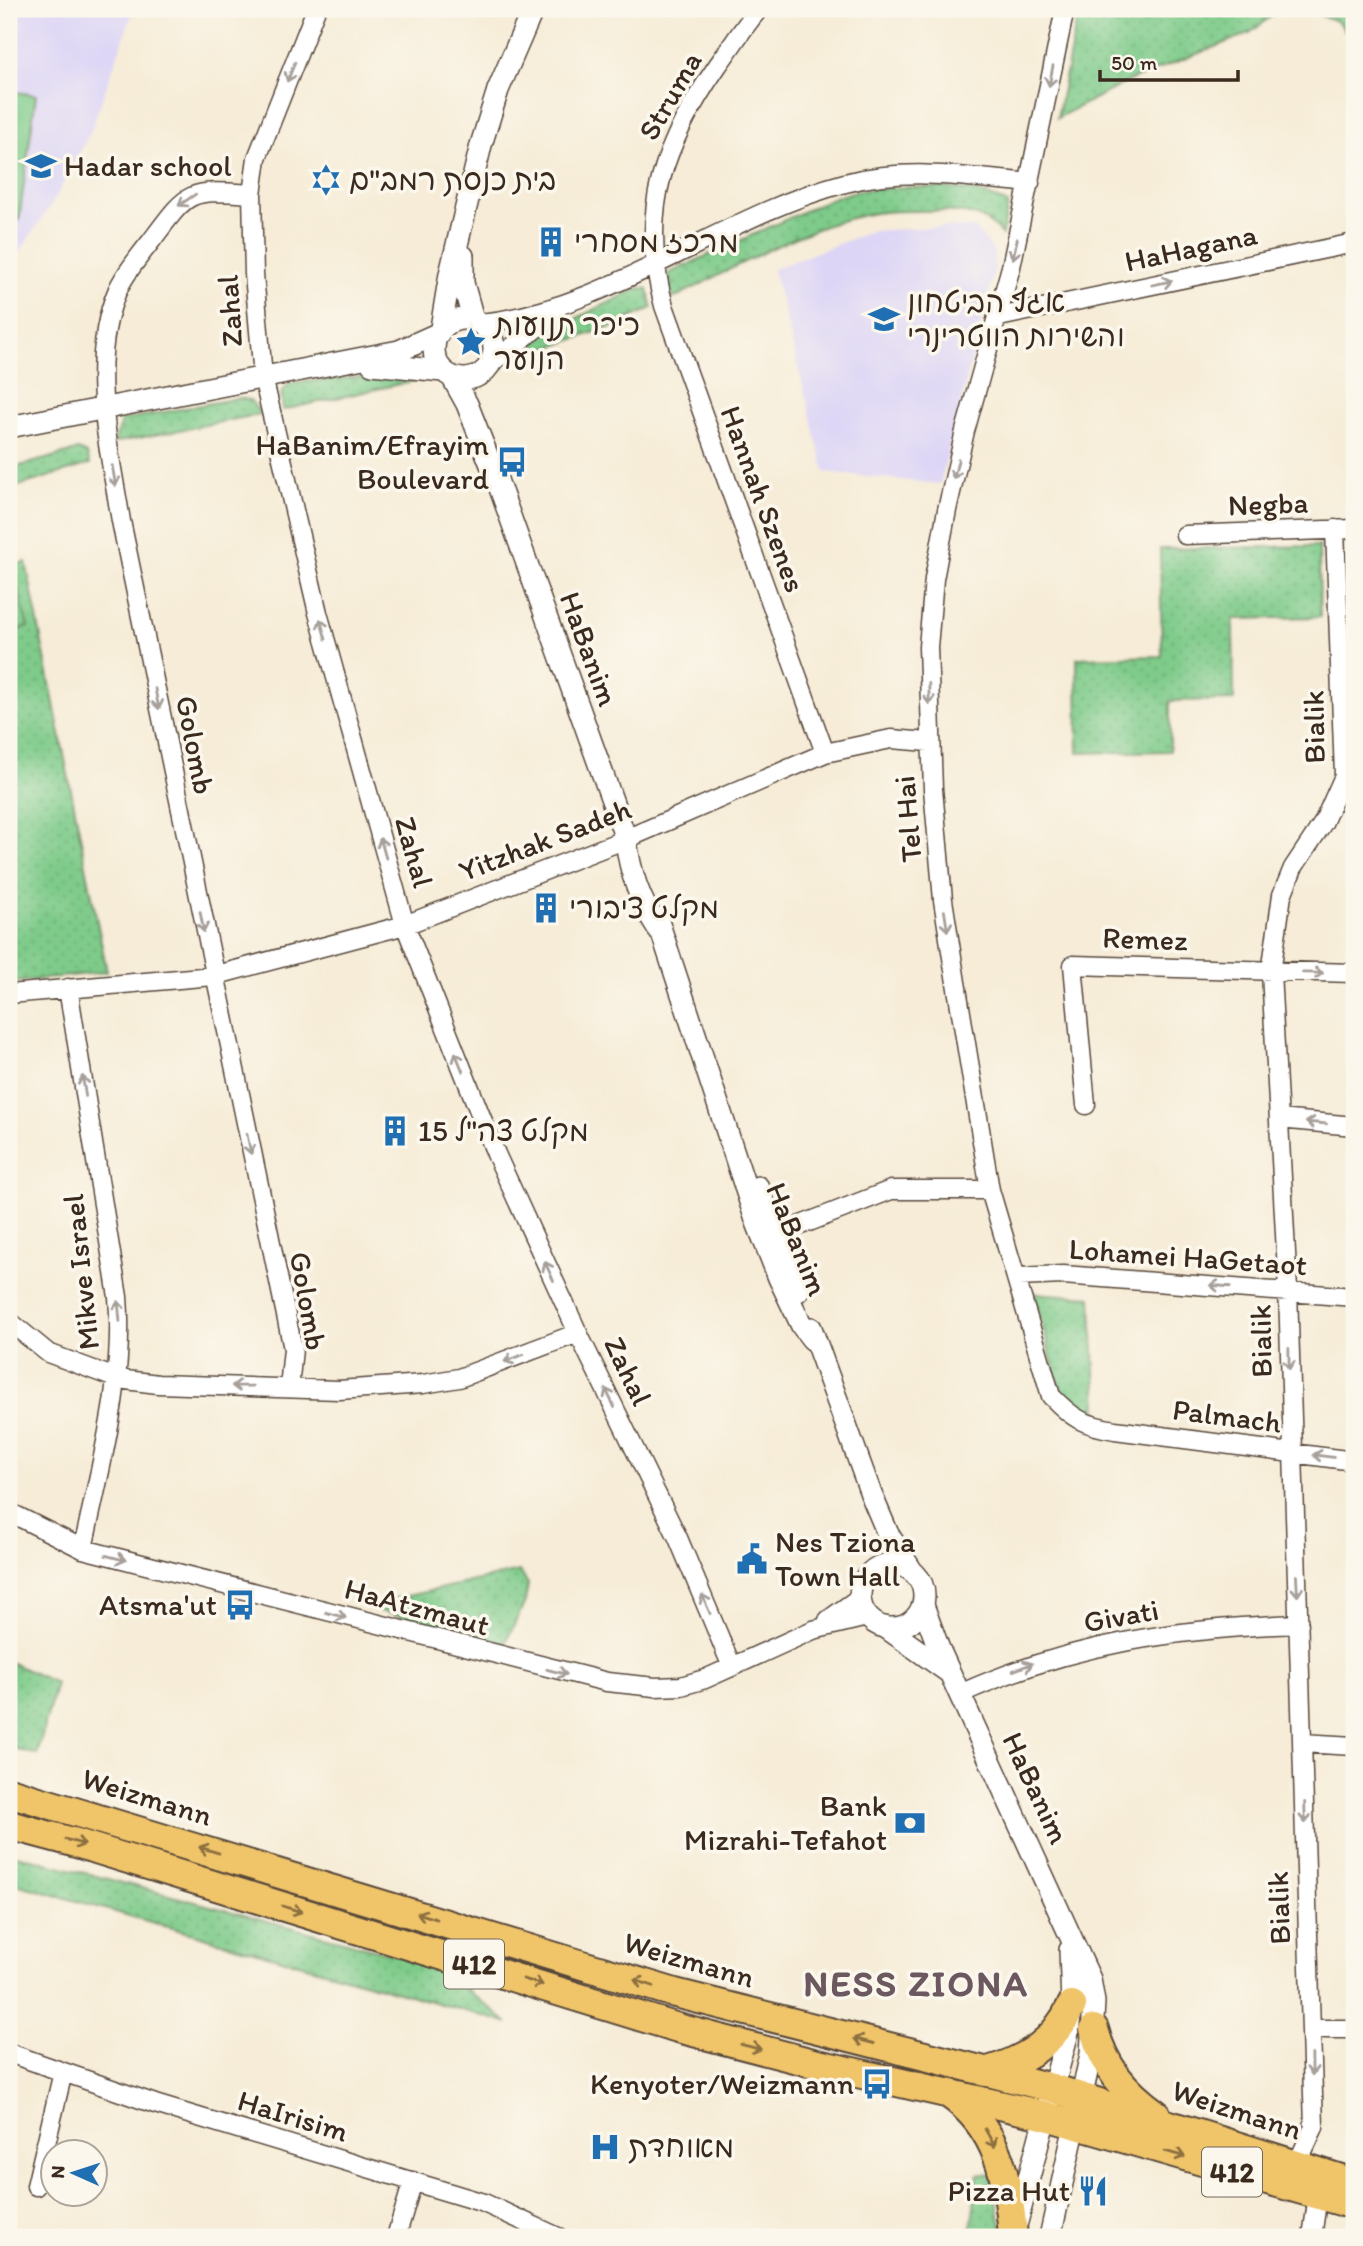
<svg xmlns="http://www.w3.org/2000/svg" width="1363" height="2246" font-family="Itim,'Playpen Sans Hebrew',sans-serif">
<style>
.built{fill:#ddd5f6}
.grass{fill:url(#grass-dots);stroke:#5c7a54;stroke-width:2}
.pitch{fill:#7ecb8a;stroke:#5c7a54;stroke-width:2}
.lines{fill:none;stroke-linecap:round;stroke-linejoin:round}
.minor-casing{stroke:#57473a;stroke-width:21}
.tertiary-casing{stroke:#57473a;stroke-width:24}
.primary-casing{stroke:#57473a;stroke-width:32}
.minor{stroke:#fff;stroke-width:18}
.tertiary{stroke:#fff;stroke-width:21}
.primary{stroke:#f0c469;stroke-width:28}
.oneway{stroke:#a79f9a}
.oneway2{stroke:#8c6f40}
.labels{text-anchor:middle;stroke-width:7;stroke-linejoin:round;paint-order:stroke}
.shield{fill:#fbf7ec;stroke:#75685c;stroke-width:2}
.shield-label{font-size:28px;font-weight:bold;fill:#3b2a1e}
.street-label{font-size:30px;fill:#3b2a1e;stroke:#fbf7ec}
.poi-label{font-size:30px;fill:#3b2a1e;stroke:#fbf7ec;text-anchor:start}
.district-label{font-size:37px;font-weight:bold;letter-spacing:2px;fill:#6c5960;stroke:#fbf7ec}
</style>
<defs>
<pattern id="grass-dots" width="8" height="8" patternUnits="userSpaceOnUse" patternTransform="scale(1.75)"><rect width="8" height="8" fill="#7ecb8a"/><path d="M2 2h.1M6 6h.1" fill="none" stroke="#6eae77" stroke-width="1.8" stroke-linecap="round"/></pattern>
</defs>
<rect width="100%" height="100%" fill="#fbf7ec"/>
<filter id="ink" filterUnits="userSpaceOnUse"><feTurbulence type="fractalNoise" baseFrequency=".0143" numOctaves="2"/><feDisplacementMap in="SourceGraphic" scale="14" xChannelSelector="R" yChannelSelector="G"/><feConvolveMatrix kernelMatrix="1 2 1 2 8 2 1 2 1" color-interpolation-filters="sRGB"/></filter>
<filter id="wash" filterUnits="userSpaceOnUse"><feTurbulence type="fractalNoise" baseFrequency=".00686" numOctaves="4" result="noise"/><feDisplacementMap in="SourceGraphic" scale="28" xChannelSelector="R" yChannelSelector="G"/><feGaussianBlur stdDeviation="1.57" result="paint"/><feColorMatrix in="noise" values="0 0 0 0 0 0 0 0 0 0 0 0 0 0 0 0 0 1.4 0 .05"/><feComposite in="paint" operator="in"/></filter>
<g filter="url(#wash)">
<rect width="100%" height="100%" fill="#f6ecd7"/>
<!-- built -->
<path class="built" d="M 9,9 L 134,9 L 90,133 L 55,199 L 9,268 Z
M 936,227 L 975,228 L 994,251 L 995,268 L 940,484 L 825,472 L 773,269 L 872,231 Z"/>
<!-- grass -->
<path class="grass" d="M 1079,9 L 1280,9 L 1250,33 L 1131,80 L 1057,118 Z
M 1301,9 L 1354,9 L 1354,30 L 1347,33 L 1337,21 Z
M 908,187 C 944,188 976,186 1008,204 L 1002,235 C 984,212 963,212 935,211 C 912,211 888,210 865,215 C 804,226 729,271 672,299 L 669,273 L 835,197 L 862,190 Z
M 639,288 L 648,289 L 652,308 L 616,325 L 515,359 L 546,333 Z
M 412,373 L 431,377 L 283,410 L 281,393 L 290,383 Z
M 238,398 L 250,400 L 261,414 L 114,443 L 122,420 Z
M 78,450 L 87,454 L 90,464 L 9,489 L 9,469 Z
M 1319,546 L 1320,617 L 1233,619 L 1234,700 L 1170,701 L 1170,751 L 1078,753 L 1077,658 L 1162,656 L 1160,549 Z
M 26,562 L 107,972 L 9,983 L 9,566 Z
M 1034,1293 L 1091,1297 L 1097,1410 L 1064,1407 Z
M 519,1571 L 528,1584 L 525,1602 L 505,1644 L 362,1606 Z
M 9,1662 L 56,1683 L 37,1755 L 9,1747 Z
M 9,1853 L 438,1966 L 508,2023 L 9,1882 Z
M 978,2174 L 992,2175 L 1003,2237 L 970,2237 Z"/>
<!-- pitch -->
<path class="pitch" d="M 9,91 L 36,95 L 19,220 L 9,218 Z
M 18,589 L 28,627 L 9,632 L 9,592 Z"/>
</g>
<g filter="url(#ink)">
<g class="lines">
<!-- minor casing -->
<g class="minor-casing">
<path id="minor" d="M 316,9 L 257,158 L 252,194 L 254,274 L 263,377 L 318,613 L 405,925 L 496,1154 L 578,1333 L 678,1538 L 732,1667
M 759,9 C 744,26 732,46 718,65 C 664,144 638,209 664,306 L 825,753
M 1065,9 L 1011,267 L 965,431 L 947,510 L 934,579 L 928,647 L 933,789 L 943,900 L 954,970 L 990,1190 L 1051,1396 C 1073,1419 1084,1425 1115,1430 L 1354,1461
M 252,194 C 188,190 190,189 152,240 C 140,255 126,272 118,289 C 87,361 109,447 121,521 L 293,1349 L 289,1388
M 999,317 L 1354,243
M 480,323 C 606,311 721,216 845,183 C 905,167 970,177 1030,183
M 490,364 L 556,313
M 1185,535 L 1354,529
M 68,988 L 118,1297 C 125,1382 100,1466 83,1549
M 9,994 L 213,976 L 405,925 L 626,839 L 825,753 L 891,739 L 929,742
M 1086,1105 L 1073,965 L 1354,973
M 1279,1119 L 1354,1126
M 778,1234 L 891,1190 L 990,1190
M 1018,1277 L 1063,1275 L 1354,1297
M 9,1321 L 48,1353 L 118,1379 L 158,1384 L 339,1390 L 423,1384 L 459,1378 L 578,1333
M 9,1512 L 83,1549 L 607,1682 L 655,1687 L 681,1686 L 705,1679 L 813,1630 L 867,1617
M 828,1620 L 860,1597
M 960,1694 C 1068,1644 1180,1628 1299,1624
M 1302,1743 L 1354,1746
M 1311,2029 L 1354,2029
M 9,2053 L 155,2104 L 484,2203 L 558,2237
M 1297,2164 L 1314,2127 L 1288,1290 L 1271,972 L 1282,895 L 1293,868 L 1323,823 L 1344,776 L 1335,529
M 36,2186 L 63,2072
M 396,2237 L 413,2181
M 1312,2237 L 1318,2195"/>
</g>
<!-- tertiary casing -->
<g class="tertiary-casing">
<path id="tertiary" d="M 463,256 L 463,283 L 473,319
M434 349a30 30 0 1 1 60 0a30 30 0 1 1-60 0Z
M 441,328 L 450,274 L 481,145 L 498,90 L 533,9
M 372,364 L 443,371
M 452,377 L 467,404 L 497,480 L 626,839 C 630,874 640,901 659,930
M 9,427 L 399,351 L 437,334
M 657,918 L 756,1220 L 779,1278 L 802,1326 L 812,1339
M 758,1187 L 798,1291
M 811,1328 L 871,1494 L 888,1534 L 912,1571
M860 1596a32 32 0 1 1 64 0a32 32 0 1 1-64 0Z
M 923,1605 L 939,1649 L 1090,1979 L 1094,2002 L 1091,2054 L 1050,2237
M 885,1627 L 947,1671
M 1017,2222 L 1067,2036 L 1072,2005 L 1070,1950"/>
</g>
<!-- primary casing -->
<g class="primary-casing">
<path id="primary" d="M 9,1792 L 675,1993 L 1052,2088 L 1354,2183
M 9,1825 L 73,1842 L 678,2028 L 813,2063 L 1043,2115 L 1354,2205
M 1094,2029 C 1104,2067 1124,2091 1156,2114
M 985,2072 C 1026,2060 1053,2044 1072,2005
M 949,2094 C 998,2127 1009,2181 1013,2237"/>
</g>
<!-- minor -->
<use href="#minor" class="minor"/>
<!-- tertiary -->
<use href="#tertiary" class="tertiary"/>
<!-- primary -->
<use href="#primary" class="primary"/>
</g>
<!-- one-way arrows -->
<defs><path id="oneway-shaft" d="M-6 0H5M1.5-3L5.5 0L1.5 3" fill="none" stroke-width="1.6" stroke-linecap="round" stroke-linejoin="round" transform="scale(1.75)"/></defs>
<g class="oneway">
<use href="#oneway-shaft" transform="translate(291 72) rotate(112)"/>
<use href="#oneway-shaft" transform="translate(1051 76) rotate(101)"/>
<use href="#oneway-shaft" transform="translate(187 200) rotate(146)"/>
<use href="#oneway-shaft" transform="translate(1015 249) rotate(103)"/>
<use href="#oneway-shaft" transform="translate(1162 283) rotate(-12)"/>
<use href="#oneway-shaft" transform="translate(956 469) rotate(103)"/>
<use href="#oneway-shaft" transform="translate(114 476) rotate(80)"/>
<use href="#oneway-shaft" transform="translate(323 629) rotate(-106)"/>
<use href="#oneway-shaft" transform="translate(929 694) rotate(89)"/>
<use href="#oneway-shaft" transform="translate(157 699) rotate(79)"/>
<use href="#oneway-shaft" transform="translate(383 848) rotate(-106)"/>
<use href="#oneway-shaft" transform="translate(946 921) rotate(81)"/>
<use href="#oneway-shaft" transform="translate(202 922) rotate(79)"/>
<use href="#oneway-shaft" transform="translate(1313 973) rotate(1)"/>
<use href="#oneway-shaft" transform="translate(459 1062) rotate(-112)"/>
<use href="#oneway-shaft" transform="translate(84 1086) rotate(-99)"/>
<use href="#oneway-shaft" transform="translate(1316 1123) rotate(-175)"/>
<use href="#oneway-shaft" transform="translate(249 1144) rotate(78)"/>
<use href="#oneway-shaft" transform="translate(549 1271) rotate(-115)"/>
<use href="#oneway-shaft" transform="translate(1220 1286) rotate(-176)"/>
<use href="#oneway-shaft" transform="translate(119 1311) rotate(-95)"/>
<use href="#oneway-shaft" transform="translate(514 1358) rotate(159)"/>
<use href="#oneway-shaft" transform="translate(1289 1359) rotate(89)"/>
<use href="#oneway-shaft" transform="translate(242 1386) rotate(-179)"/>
<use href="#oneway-shaft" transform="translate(610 1398) rotate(-116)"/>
<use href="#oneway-shaft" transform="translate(1323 1456) rotate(-172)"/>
<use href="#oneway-shaft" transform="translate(116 1558) rotate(14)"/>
<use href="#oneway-shaft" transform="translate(1297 1586) rotate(87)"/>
<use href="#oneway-shaft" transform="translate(706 1604) rotate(-113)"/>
<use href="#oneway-shaft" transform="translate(336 1615) rotate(15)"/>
<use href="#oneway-shaft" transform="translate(1023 1667) rotate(-20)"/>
<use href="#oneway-shaft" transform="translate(557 1672) rotate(14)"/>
<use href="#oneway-shaft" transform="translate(1305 1813) rotate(88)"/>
<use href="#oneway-shaft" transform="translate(1312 2065) rotate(89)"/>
</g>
<g class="oneway2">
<use href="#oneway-shaft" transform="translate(75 1842) rotate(16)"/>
<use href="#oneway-shaft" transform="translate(209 1850) rotate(-163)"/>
<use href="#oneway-shaft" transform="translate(292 1909) rotate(17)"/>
<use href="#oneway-shaft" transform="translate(427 1916) rotate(-163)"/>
<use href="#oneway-shaft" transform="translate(533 1982) rotate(17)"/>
<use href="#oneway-shaft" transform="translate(644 1983) rotate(-162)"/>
<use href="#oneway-shaft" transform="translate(864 2041) rotate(-166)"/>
<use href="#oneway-shaft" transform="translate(751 2047) rotate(14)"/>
<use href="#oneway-shaft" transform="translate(990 2138) rotate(61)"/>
<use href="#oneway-shaft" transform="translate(1175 2154) rotate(16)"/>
</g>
</g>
<!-- icons -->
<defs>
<g id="school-bare" transform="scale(2.415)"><path d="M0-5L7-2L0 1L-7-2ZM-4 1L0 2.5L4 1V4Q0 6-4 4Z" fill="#1f6fb2" stroke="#fbf7ec" stroke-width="2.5" paint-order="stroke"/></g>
<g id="synagogue-bare" transform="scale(2.415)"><path d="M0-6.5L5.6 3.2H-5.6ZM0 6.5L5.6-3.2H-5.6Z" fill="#1f6fb2" stroke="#fbf7ec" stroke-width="2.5" paint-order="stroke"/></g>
<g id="building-bare" transform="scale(2.415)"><path d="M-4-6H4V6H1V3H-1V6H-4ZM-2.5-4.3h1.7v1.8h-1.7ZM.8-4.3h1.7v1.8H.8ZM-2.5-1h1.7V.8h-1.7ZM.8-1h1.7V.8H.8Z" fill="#1f6fb2" stroke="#fbf7ec" stroke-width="2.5" paint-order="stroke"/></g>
<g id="sight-bare" transform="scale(2.415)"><path d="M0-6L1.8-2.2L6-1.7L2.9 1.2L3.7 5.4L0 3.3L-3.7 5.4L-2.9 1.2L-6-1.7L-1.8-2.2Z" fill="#1f6fb2" stroke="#fbf7ec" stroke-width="2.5" paint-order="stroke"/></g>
<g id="bus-bare" transform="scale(2.415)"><path d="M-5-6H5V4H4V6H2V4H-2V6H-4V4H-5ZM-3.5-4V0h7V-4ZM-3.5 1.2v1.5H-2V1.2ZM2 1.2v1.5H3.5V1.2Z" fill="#1f6fb2" stroke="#fbf7ec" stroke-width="2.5" paint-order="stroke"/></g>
<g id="civic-bare" transform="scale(2.415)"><path d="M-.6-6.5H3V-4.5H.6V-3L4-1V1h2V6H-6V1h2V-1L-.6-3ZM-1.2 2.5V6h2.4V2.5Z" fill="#1f6fb2" stroke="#fbf7ec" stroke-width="2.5" paint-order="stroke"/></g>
<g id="bank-bare" transform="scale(2.415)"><path d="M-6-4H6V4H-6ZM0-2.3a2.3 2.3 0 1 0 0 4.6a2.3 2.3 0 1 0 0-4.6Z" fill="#1f6fb2" stroke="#fbf7ec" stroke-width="2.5" paint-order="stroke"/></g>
<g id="hospital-bare" transform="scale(2.415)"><path d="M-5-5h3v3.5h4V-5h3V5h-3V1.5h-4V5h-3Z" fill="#1f6fb2" stroke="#fbf7ec" stroke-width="2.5" paint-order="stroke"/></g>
<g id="restaurant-bare" transform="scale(2.415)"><path d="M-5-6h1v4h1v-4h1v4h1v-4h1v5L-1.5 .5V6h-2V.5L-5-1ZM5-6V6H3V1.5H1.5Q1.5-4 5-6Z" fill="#1f6fb2" stroke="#fbf7ec" stroke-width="2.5" paint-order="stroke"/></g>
</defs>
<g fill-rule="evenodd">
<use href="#school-bare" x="41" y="166"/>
<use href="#synagogue-bare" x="326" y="180"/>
<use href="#building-bare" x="551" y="242"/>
<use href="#school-bare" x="884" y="319"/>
<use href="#sight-bare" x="471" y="342"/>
<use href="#bus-bare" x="512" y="462"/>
<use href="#building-bare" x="546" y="908"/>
<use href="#building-bare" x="395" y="1131"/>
<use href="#civic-bare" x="752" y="1559"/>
<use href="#bus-bare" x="240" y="1605"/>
<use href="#bank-bare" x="910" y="1823"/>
<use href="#bus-bare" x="877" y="2084"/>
<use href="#hospital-bare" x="605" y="2147"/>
<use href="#restaurant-bare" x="1093" y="2191"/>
</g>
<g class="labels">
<!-- shield labels -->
<g class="shield">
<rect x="444" y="1939.5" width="60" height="49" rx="5"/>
<rect x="1202" y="2147.5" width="60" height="49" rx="5"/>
</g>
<g class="shield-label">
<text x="474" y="1974">412</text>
<text x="1232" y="2182">412</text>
</g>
<!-- street labels -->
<g class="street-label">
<text transform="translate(670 96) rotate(-60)" y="10">Struma</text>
<text transform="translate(1191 248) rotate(-12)" y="10">HaHagana</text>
<text transform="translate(230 311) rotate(-94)" y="10">Zahal</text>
<text transform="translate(763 499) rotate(70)" y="10">Hannah Szenes</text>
<text transform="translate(1268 504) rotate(-2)" y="10">Negba</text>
<text transform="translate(589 649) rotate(70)" y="10">HaBanim</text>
<text transform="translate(1314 727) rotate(-91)" y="10">Bialik</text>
<text transform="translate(195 745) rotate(79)" y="10">Golomb</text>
<text transform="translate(908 819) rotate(-95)" y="10">Tel Hai</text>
<text transform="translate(545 840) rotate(-21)" y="10">Yitzhak Sadeh</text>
<text transform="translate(414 852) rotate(74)" y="10">Zahal</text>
<text transform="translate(1145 939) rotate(2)" y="10">Remez</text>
<text transform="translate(797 1239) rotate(68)" y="10">HaBanim</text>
<text transform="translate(1188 1257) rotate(4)" y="10">Lohamei HaGetaot</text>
<text transform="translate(81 1272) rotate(-96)" y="10">Mikve Israel</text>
<text transform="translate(308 1301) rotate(80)" y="10">Golomb</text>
<text transform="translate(1261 1341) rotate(-91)" y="10">Bialik</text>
<text transform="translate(628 1371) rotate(64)" y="10">Zahal</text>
<text transform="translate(1227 1416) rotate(7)" y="10">Palmach</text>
<text transform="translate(417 1607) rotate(15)" y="10">HaAtzmaut</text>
<text transform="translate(1121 1616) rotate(-10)" y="10">Givati</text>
<text transform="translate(1036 1788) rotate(65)" y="10">HaBanim</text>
<text transform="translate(147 1797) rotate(17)" y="10">Weizmann</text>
<text transform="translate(1279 1908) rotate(-92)" y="10">Bialik</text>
<text transform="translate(689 1960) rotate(16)" y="10">Weizmann</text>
<text transform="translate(1237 2110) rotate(18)" y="10">Weizmann</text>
<text transform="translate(293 2116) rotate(17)" y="10">HaIrisim</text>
</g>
<!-- poi labels -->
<g class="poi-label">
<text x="64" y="176">Hadar school</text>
<text x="349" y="190">בית כנסת רמב"ם</text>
<text x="574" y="252">מרכז מסחרי</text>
<text x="907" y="312">אגף הביטחון<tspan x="907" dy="34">והשירות הווטרינרי</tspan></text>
<text x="494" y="335">כיכר תנועות<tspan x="494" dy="34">הנוער</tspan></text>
<text x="489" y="455" text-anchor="end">HaBanim/Efrayim<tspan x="489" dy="34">Boulevard</tspan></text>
<text x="569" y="918">מקלט ציבורי</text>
<text x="418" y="1141">מקלט צה"ל 15</text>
<text x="775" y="1552">Nes Tziona<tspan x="775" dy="34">Town Hall</tspan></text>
<text x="217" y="1615" text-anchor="end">Atsma'ut</text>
<text x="887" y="1816" text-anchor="end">Bank<tspan x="887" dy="34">Mizrahi-Tefahot</tspan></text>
<text x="854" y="2094" text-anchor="end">Kenyoter/Weizmann</text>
<text x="628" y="2157">מאוחדת</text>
<text x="1070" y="2201" text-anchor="end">Pizza Hut</text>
</g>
<!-- district labels -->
<g class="district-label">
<text x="916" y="1996">NESS ZIONA</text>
</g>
</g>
<!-- margin -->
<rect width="1363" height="2246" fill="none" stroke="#fbf7ec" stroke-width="35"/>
<!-- north arrow -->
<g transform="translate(74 2173) rotate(273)"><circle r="33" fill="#fbf7ec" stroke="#aea59a" stroke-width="2"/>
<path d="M0-5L12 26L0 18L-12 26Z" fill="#1f6fb2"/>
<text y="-10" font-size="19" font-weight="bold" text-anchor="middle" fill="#3b2a1e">N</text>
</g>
<!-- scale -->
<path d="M1100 70v10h138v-10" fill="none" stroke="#3b2a1e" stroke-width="3.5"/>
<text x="1111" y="70" font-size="21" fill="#3b2a1e" stroke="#fbf7ec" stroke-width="5" paint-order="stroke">50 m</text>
</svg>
